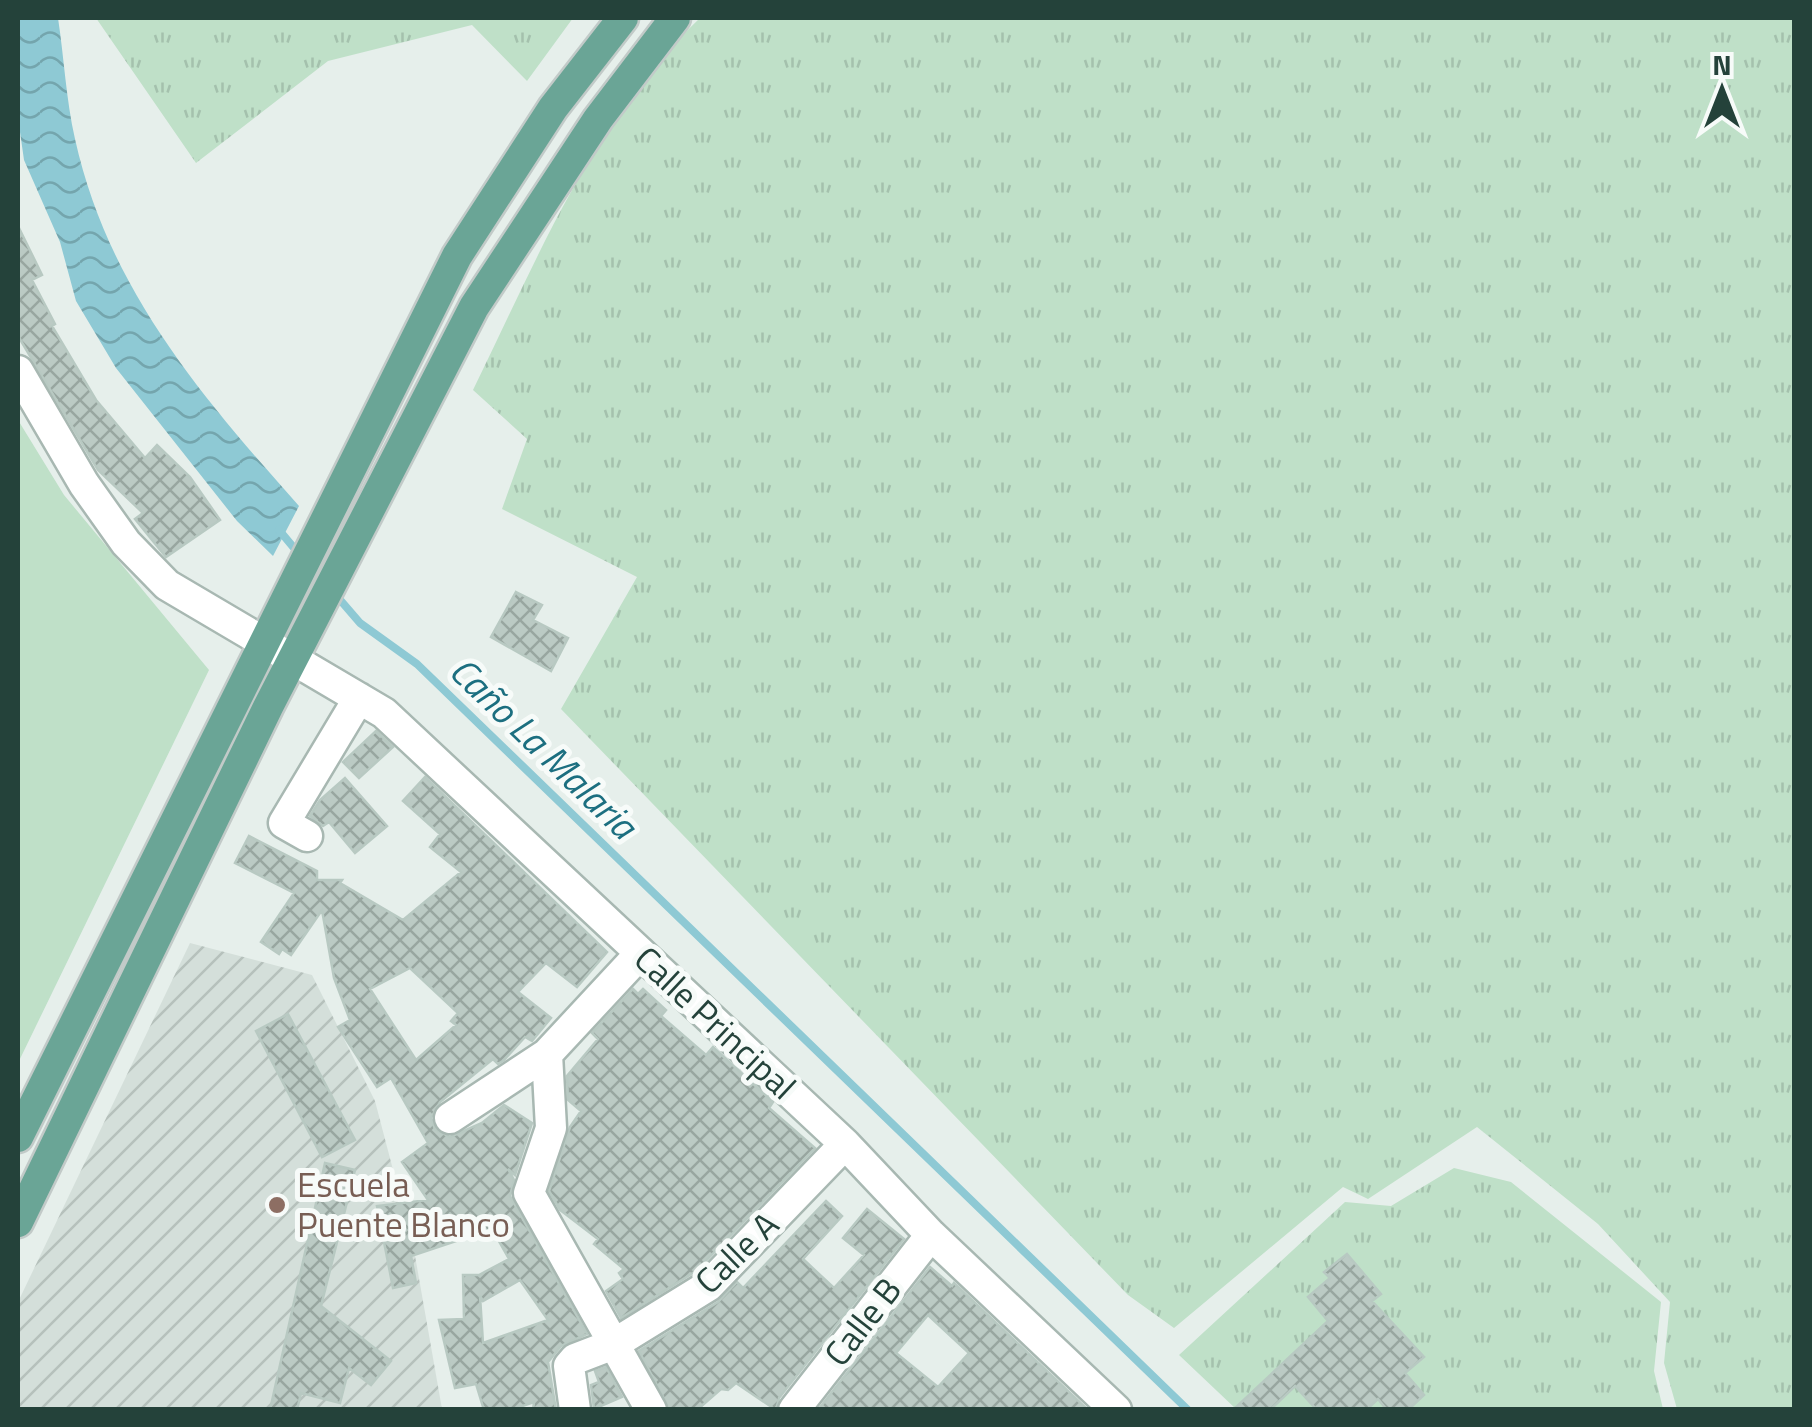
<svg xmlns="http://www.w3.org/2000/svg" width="1812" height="1427" font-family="'Titillium Web',sans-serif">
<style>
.industrial{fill:url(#industrial-furrows)}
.green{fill:#bfe0c8}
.park{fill:url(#park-tufts)}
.water{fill:url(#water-waves)}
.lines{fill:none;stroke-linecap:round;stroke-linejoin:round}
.stream{stroke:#8ec9d4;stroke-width:8}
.building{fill:url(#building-cross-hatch);stroke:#b8c9c2;stroke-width:2.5;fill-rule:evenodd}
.minor-casing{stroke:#a8b8b2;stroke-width:35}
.major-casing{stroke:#c2cac8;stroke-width:35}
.minor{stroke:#fff;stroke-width:30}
.major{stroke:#6aa596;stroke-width:30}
.education-dot{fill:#8d6e63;stroke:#f7fbf9;stroke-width:4}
.labels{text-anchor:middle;stroke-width:10;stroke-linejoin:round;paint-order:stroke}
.street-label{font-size:35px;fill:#24423a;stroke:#f7fbf9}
.education-label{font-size:35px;fill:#785e54;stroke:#f7fbf9;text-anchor:start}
.water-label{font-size:38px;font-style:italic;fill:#1c6f80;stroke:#f7fbf9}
</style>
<defs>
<pattern id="industrial-furrows" width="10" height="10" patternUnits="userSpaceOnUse" patternTransform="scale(2.5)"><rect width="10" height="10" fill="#d4dfda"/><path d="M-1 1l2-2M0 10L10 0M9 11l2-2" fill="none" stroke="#b6c1bc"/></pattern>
<pattern id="park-tufts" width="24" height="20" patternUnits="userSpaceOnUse" patternTransform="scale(2.5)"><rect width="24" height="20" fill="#bfe0c8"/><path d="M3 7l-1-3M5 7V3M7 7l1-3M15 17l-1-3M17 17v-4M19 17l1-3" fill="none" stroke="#a4c1ad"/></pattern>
<pattern id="water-waves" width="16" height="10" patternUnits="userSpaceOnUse" patternTransform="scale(2.5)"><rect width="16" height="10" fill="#8ec9d4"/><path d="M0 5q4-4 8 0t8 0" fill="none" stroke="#74a5ad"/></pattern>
<pattern id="building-cross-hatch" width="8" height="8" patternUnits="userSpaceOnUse" patternTransform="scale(2.5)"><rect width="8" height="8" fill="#bbcac4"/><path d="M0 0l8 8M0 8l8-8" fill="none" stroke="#98a6a0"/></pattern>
</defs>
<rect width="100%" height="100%" fill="#e6efeb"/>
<!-- industrial -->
<path class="industrial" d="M 190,943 L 312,975 L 375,1101 L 414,1250 L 442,1409 L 18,1409 L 18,1302 Z"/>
<!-- green -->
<path class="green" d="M 18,420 L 64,495 L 209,670 L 18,1063 Z"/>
<!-- park -->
<path class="park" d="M 96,18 L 573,18 L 527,81 L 472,25 L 328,61 L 196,163 Z
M 700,18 L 1794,18 L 1794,1409 L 1677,1409 L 1664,1363 L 1670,1302 L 1598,1224 L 1477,1127 L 1368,1199 L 1343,1187 L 1174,1328 L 1128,1295 L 561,709 L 637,577 L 502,509 L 527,439 L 473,390 C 537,259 593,120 700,18 Z
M 1454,1168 L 1511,1182 L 1661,1302 L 1654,1371 L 1663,1409 L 1236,1409 L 1179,1355 L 1345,1202 L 1391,1206 Z"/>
<!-- water -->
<path class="water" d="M 18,18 L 58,18 C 64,57 66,99 75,139 C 108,288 201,396 299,506 L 273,556 L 237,521 L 116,368 L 76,301 L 60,242 L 24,160 L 18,118 Z"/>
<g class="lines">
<!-- stream -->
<path class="stream" d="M 279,530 L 299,554
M 335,594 L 360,623 L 417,664 L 1188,1410"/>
</g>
<!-- building -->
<path class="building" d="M 18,226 L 42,275 L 32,280 L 55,324 L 52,326 L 96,400 L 145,458 L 157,445 L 190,477 L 220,520 L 166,557 L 135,519 L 143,513 L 98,470 L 18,336 Z
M 516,592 L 542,605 L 533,620 L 568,638 L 551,671 L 491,637 Z
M 376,731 L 393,747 L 359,778 L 343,762 Z
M 425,777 L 607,952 L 577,987 L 546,963 L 518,992 L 551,1018 L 532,1041 L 525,1037 L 504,1060 L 498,1064 L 493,1059 L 440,1102 L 431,1118 L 435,1129 L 450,1137 L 482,1123 L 504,1105 L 532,1123 L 515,1175 L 508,1169 L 514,1180 L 510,1196 L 587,1334 L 561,1346 L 548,1362 L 556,1410 L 533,1410 L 534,1402 L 511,1410 L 484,1410 L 476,1384 L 455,1388 L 439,1320 L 464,1319 L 463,1275 L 479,1275 L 509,1259 L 492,1229 L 411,1256 L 416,1283 L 393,1288 L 377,1206 L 428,1200 L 402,1162 L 428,1143 L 391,1078 L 377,1087 L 338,1027 L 350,1020 L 334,978 L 322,910 L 291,955 L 282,949 L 279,954 L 261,942 L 294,893 L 235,863 L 249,836 L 317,871 L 317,880 L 342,880 L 340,883 L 403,920 L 461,872 L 430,847 L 440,834 L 403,801 ZM 410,968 L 458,1013 L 451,1021 L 456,1025 L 416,1060 L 370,989 ZM 520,1280 L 548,1320 L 483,1343 L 480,1296 L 483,1301 Z
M 345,778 L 387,826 L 355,853 L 329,822 L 323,826 L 310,816 L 320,800 Z
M 633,989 L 638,994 L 643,989 L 666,1010 L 661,1016 L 706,1055 L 713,1047 L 773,1102 L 769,1108 L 815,1148 L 696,1271 L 621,1318 L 606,1291 L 623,1279 L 619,1273 L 624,1269 L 594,1244 L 598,1239 L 560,1210 L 549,1191 L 570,1127 L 581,1111 L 568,1100 L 567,1076 L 598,1039 L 592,1033 Z
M 288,1014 L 355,1140 L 322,1157 L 256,1031 Z
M 325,1163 L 355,1170 L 321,1306 L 391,1361 L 371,1385 L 349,1368 L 340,1403 L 301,1393 L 297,1410 L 270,1410 Z
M 826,1201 L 842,1216 L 803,1259 L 834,1288 L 864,1255 L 843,1238 L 867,1209 L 904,1239 L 779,1398 L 776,1410 L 736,1383 L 728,1390 L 721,1389 L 697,1410 L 670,1410 L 639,1351 L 718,1302 L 737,1282 L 743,1288 Z
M 1347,1254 L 1381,1294 L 1372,1301 L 1424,1357 L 1405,1373 L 1424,1395 L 1408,1410 L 1387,1410 L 1378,1399 L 1366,1410 L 1317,1410 L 1295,1386 L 1270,1410 L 1233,1410 L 1328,1321 L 1308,1297 L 1330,1278 L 1324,1272 Z
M 930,1267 L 952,1286 L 954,1283 L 1088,1410 L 818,1410 ZM 928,1315 L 969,1353 L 938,1387 L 896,1353 Z
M 606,1367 L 622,1397 L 594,1409 L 591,1385 L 599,1382 L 595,1371 Z"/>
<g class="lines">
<!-- minor casing -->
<g class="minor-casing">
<path id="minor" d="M 18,371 L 84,484 L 126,543 L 167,585 L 384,713 L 845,1144 L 931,1235 L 1116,1410
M 307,836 L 284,823 L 359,698
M 640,954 L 547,1054 L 551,1128 L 529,1193 L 651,1410
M 450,1118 L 547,1054
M 575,1410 L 569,1366 L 575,1359 L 614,1344 L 708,1286 L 845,1144
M 794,1410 L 931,1235"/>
</g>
<!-- major casing -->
<g class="major-casing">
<path id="major" d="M 18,1137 L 457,256 L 553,108 L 623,18
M 18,1222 L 268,707 L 474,307 L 598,119 L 675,18"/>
</g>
<!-- minor -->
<use href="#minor" class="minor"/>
<!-- major -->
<use href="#major" class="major"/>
</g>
<!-- markers -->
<circle class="education-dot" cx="277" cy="1205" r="10"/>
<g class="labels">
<!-- street labels -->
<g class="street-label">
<text transform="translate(715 1023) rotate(43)" y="12">Calle Principal</text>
<text transform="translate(737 1253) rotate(-44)" y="12">Calle A</text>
<text transform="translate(863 1322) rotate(-52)" y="12">Calle B</text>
</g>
<!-- education labels -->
<g class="education-label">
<text x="297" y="1197">Escuela<tspan x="297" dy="40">Puente Blanco</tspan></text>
</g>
<!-- water labels -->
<g class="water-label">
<text transform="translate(543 748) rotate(44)" y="13">Caño La Malaria</text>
</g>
</g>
<!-- border -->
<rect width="1812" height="1427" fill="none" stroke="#24423a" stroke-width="40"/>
<!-- north arrow -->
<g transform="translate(1722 90)" stroke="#f7fbf9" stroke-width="8" paint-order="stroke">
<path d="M0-8L18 38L0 25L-18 38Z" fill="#24423a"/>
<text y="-15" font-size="28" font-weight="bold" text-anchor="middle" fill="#24423a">N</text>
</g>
</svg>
